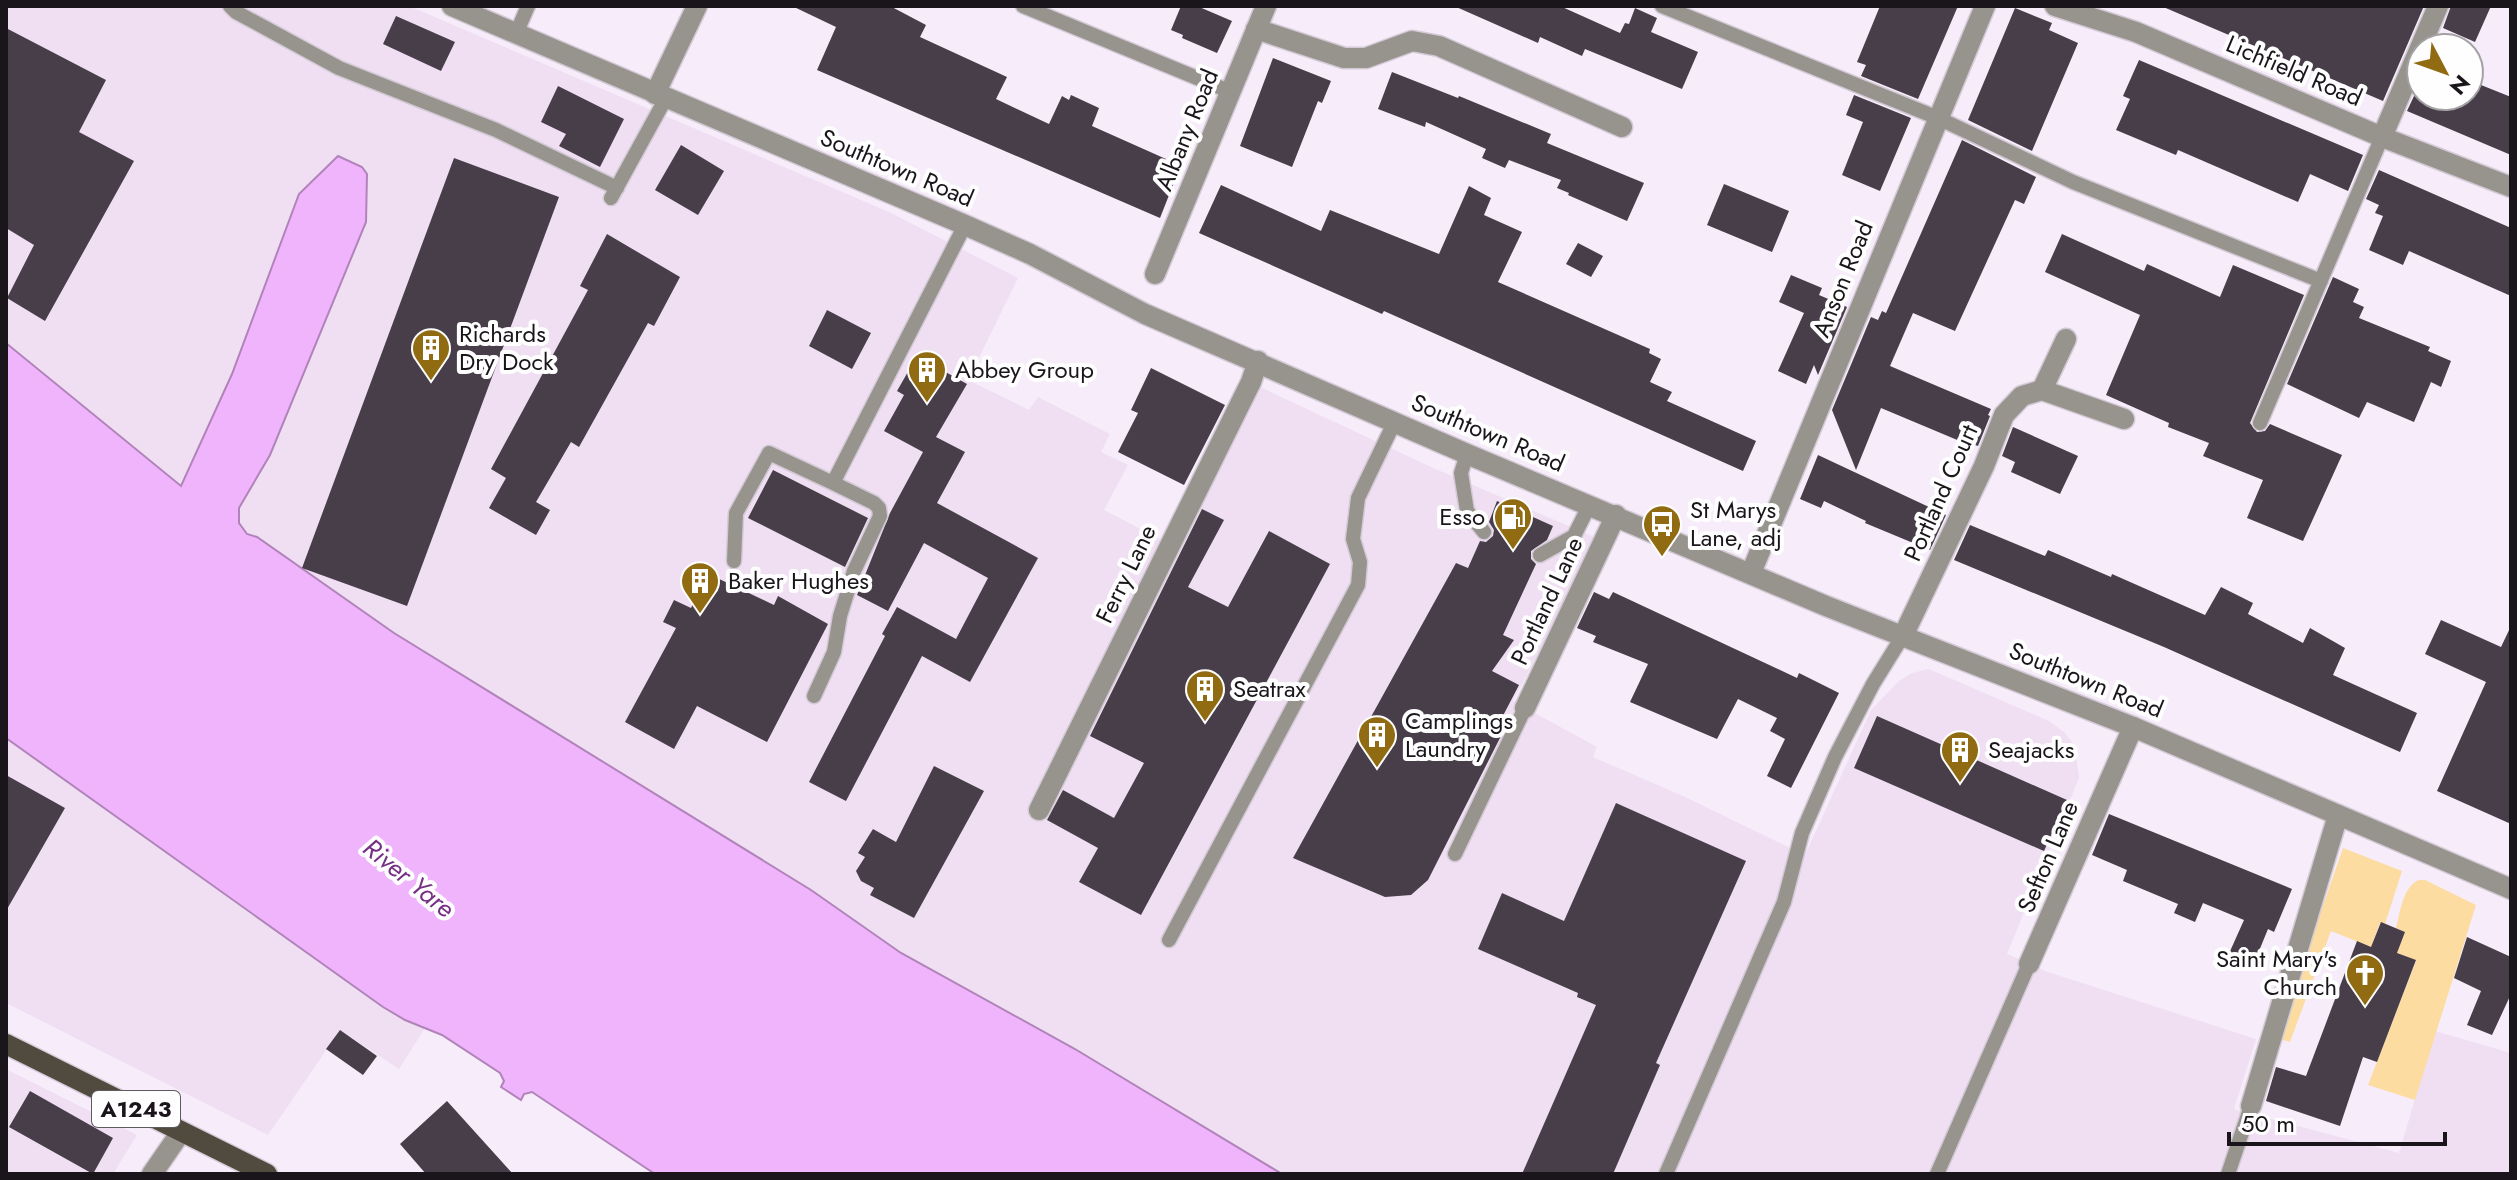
<svg xmlns="http://www.w3.org/2000/svg" width="2517" height="1180" font-family="Jost,sans-serif">
<style>
.built{fill:#f0dff3}
.green{fill:#fcdca1}
.water{fill:#f0b4fd;stroke:#b084b9;stroke-width:2}
.building{fill:#473e49}
.lines{fill:none;stroke-linecap:round;stroke-linejoin:round}
.service-casing{stroke:#d3cad6;stroke-width:17}
.minor-casing{stroke:#d3cad6;stroke-width:23}
.tertiary-casing{stroke:#d3cad6;stroke-width:23}
.primary-casing{stroke:#d3cad6;stroke-width:23}
.service{stroke:#97948e;stroke-width:14}
.minor{stroke:#97948e;stroke-width:20}
.tertiary{stroke:#97948e;stroke-width:20}
.primary{stroke:#504a3f;stroke-width:20}
.labels{text-anchor:middle;stroke-width:8;stroke-linejoin:round;paint-order:stroke}
.shield{fill:#fefefe;stroke:#5e5b5e;stroke-width:2}
.shield-label{font-size:22px;font-weight:bold;fill:#19151a}
.street-label{font-size:24px;fill:#19151a;stroke:#fefefe}
.poi-label{font-size:24px;fill:#19151a;stroke:#fefefe;text-anchor:start}
.water-label{font-size:26px;font-style:italic;fill:#752f84;stroke:#fefefe}
</style>
<rect width="100%" height="100%" fill="#f7ecfa"/>
<!-- built -->
<path class="built" d="M 6,6 L 409,6 L 889,212 L 1018,278 L 968,380 L 1029,410 L 1038,397 L 1110,434 L 1101,452 L 1128,465 L 1104,510 L 1170,544 L 1199,504 L 1260,387 L 1431,467 L 1599,539 L 1513,701 L 1597,747 L 1593,757 L 1683,796 L 1805,855 L 1871,710 L 1899,681 L 1912,673 L 1929,669 L 2049,721 L 2064,732 L 2075,746 L 2079,778 L 2007,954 L 2045,971 L 2256,1039 L 2234,1109 L 2399,1153 L 2435,1031 L 2511,1053 L 2511,1174 L 1282,1174 L 1075,1049 L 901,953 L 811,890 L 394,633 L 258,537 L 247,534 L 239,523 L 184,480 L 181,486 L 6,343 Z
M 6,738 L 323,966 L 405,1020 L 425,1028 L 399,1069 L 340,1030 L 268,1135 L 6,1003 Z
M 6,1069 L 137,1135 L 113,1174 L 6,1174 Z"/>
<!-- green -->
<path class="green" d="M 2343,848 L 2402,871 L 2385,924 L 2380,923 L 2371,947 L 2331,931 L 2290,1042 L 2277,1038 Z
M 2419,880 L 2425,880 L 2476,905 L 2415,1100 L 2368,1085 L 2416,961 L 2397,953 L 2405,932 L 2396,928 C 2400,913 2403,886 2419,880 Z"/>
<!-- water -->
<path class="water" d="M 338,156 L 362,167 L 367,174 L 366,222 L 270,455 L 239,508 L 239,523 L 247,534 L 257,537 L 394,633 L 811,890 L 901,953 L 1075,1049 L 1282,1174 L 655,1174 L 532,1092 L 524,1094 L 521,1100 L 501,1087 L 504,1081 L 500,1073 L 442,1035 L 405,1020 L 383,1007 L 6,738 L 6,343 L 181,486 L 232,374 L 299,194 Z"/>
<!-- building -->
<path class="building" d="M 792,6 L 890,6 L 926,25 L 920,37 L 1007,77 L 996,99 L 1049,124 L 1062,96 L 1069,100 L 1071,95 L 1099,108 L 1092,126 L 1166,159 L 1157,178 L 1173,185 L 1160,218 L 817,70 L 836,27 Z
M 1181,6 L 1197,6 L 1232,21 L 1217,53 L 1182,38 L 1183,35 L 1171,30 Z
M 1454,6 L 1560,6 L 1620,33 L 1625,23 L 1629,24 L 1635,8 L 1657,18 L 1651,32 L 1698,52 L 1682,89 L 1585,49 L 1582,56 L 1540,37 L 1538,43 Z
M 1880,6 L 1958,6 L 1918,99 L 1861,76 L 1866,65 L 1857,62 Z
M 2161,6 L 2424,6 L 2383,101 Z
M 2451,6 L 2491,6 L 2475,42 L 2443,28 Z
M 2015,8 L 2052,23 L 2049,30 L 2078,43 L 2032,151 L 1968,120 Z
M 396,16 L 455,42 L 441,71 L 383,44 Z
M 6,28 L 106,80 L 79,132 L 134,161 L 45,321 L 7,298 L 34,245 L 6,228 Z
M 1273,58 L 1331,81 L 1322,103 L 1318,101 L 1292,167 L 1240,146 Z
M 2139,60 L 2363,155 L 2348,191 L 2310,174 L 2298,202 L 2178,150 L 2176,155 L 2116,130 L 2130,99 L 2123,96 Z
M 1392,72 L 1458,98 L 1459,96 L 1551,134 L 1547,143 L 1644,183 L 1627,221 L 1568,195 L 1569,193 L 1557,188 L 1561,180 L 1509,160 L 1505,168 L 1482,158 L 1486,149 L 1426,122 L 1425,127 L 1378,109 Z
M 2471,81 L 2511,97 L 2511,155 L 2407,111 L 2414,96 L 2469,96 Z
M 558,86 L 624,119 L 600,167 L 559,146 L 566,134 L 541,122 Z
M 1854,95 L 1911,118 L 1880,191 L 1842,175 L 1863,122 L 1846,115 Z
M 1962,140 L 2036,177 L 2024,204 L 2015,200 L 1955,331 L 1913,313 L 1890,366 L 1991,409 L 1988,415 L 1990,416 L 1978,446 L 1975,445 L 1974,447 L 1881,408 L 1856,470 L 1832,410 L 1871,317 L 1878,320 L 1882,311 L 1886,313 Z
M 681,145 L 724,171 L 698,215 L 655,190 Z
M 454,158 L 559,197 L 407,606 L 302,568 Z
M 2379,170 L 2511,228 L 2511,296 L 2409,251 L 2403,265 L 2369,250 L 2383,216 L 2375,213 L 2379,205 L 2366,199 Z
M 1724,184 L 1789,211 L 1772,252 L 1707,225 Z
M 1221,185 L 1321,231 L 1330,210 L 1439,254 L 1469,186 L 1491,198 L 1484,215 L 1522,232 L 1498,282 L 1650,349 L 1649,353 L 1661,359 L 1650,382 L 1672,392 L 1667,401 L 1756,441 L 1743,471 L 1384,311 L 1382,314 L 1199,233 Z
M 607,234 L 680,277 L 654,326 L 648,323 L 579,447 L 571,442 L 536,502 L 550,510 L 536,535 L 489,508 L 506,478 L 491,469 L 588,290 L 580,286 Z
M 2062,234 L 2144,271 L 2147,264 L 2220,297 L 2233,265 L 2304,295 L 2250,423 L 2257,432 L 2265,431 L 2270,424 L 2342,455 L 2303,541 L 2247,518 L 2263,480 L 2203,456 L 2209,443 L 2168,427 L 2169,423 L 2106,395 L 2140,315 L 2045,272 Z
M 1578,243 L 1603,256 L 1591,277 L 1566,264 Z
M 1791,275 L 1822,288 L 1819,295 L 1847,307 L 1818,375 L 1814,365 L 1806,384 L 1778,371 L 1804,313 L 1779,302 Z
M 2333,277 L 2359,289 L 2353,302 L 2364,307 L 2359,318 L 2430,347 L 2428,351 L 2451,361 L 2441,387 L 2431,382 L 2414,422 L 2367,402 L 2359,418 L 2287,384 Z
M 827,310 L 871,333 L 852,369 L 809,346 Z
M 917,356 L 967,384 L 936,437 L 965,452 L 937,503 L 1038,558 L 970,682 L 922,656 L 846,801 L 809,782 L 885,636 L 882,634 L 897,607 L 956,639 L 988,578 L 924,543 L 888,611 L 857,595 L 890,513 L 923,452 L 884,431 L 904,395 L 897,391 Z
M 1151,368 L 1225,405 L 1184,485 L 1118,452 L 1138,413 L 1131,410 Z
M 2013,427 L 2078,456 L 2060,494 L 2011,472 L 2015,462 L 2002,456 Z
M 1818,455 L 1946,515 L 1930,550 L 1865,523 L 1866,521 L 1824,501 L 1821,508 L 1800,499 Z
M 773,470 L 868,518 L 845,567 L 748,518 Z
M 1497,501 L 1553,526 L 1547,540 L 1531,551 L 1531,559 L 1536,564 L 1503,635 L 1514,640 L 1492,671 L 1519,685 L 1494,733 L 1501,736 L 1428,880 L 1411,895 L 1385,897 L 1293,858 L 1456,563 L 1468,568 L 1480,541 L 1486,542 L 1493,536 L 1494,530 L 1489,522 Z
M 1202,509 L 1224,520 L 1188,587 L 1228,607 L 1269,531 L 1330,564 L 1141,915 L 1079,882 L 1098,848 L 1047,820 L 1063,790 L 1114,818 L 1144,763 L 1090,736 Z
M 1970,525 L 2045,556 L 2048,550 L 2111,577 L 2112,574 L 2205,615 L 2221,587 L 2253,603 L 2248,614 L 2303,643 L 2310,628 L 2345,648 L 2333,675 L 2417,713 L 2400,752 L 2164,647 L 1954,560 Z
M 715,577 L 774,605 L 778,596 L 828,624 L 767,742 L 697,706 L 674,749 L 625,722 L 676,628 L 663,622 L 674,600 L 691,608 L 694,602 L 702,605 Z
M 1594,592 L 1609,599 L 1613,592 L 1797,678 L 1799,673 L 1839,693 L 1791,788 L 1767,776 L 1785,739 L 1770,731 L 1777,718 L 1738,699 L 1717,739 L 1630,702 L 1648,664 L 1593,642 L 1596,636 L 1577,628 Z
M 2441,620 L 2501,647 L 2511,626 L 2511,824 L 2437,791 L 2486,682 L 2425,654 Z
M 1877,716 L 2067,800 L 2044,851 L 1854,768 Z
M 934,766 L 984,791 L 914,918 L 870,895 L 874,888 L 861,881 L 856,871 L 865,857 L 858,853 L 873,829 L 896,842 Z
M 6,775 L 65,808 L 6,911 Z
M 1616,803 L 1746,861 L 1656,1063 L 1660,1065 L 1613,1174 L 1522,1174 L 1596,1005 L 1577,997 L 1578,993 L 1478,949 L 1502,893 L 1564,921 Z
M 2109,814 L 2292,889 L 2274,932 L 2268,929 L 2252,968 L 2227,958 L 2244,920 L 2203,903 L 2195,922 L 2174,913 L 2178,904 L 2123,881 L 2127,870 L 2092,855 Z
M 2381,922 L 2405,932 L 2397,953 L 2416,960 L 2377,1062 L 2363,1057 L 2340,1126 L 2266,1101 L 2276,1067 L 2306,1076 L 2357,941 L 2371,947 Z
M 2467,937 L 2511,957 L 2511,994 L 2492,1035 L 2467,1025 L 2481,991 L 2454,978 Z
M 340,1030 L 377,1056 L 363,1075 L 326,1049 Z
M 30,1091 L 113,1138 L 93,1174 L 9,1127 Z
M 447,1101 L 513,1174 L 426,1174 L 400,1144 Z"/>
<g class="lines">
<!-- service casing -->
<g class="service-casing">
<path id="service" d="M 230,6 L 236,12 L 339,68 L 496,130 L 617,188
M 1023,6 L 1231,92
M 1662,6 L 1938,118 L 2073,182 L 2321,281
M 516,34 L 528,6
M 611,198 L 666,98
M 2260,423 L 2382,137
M 1467,454 L 1461,473 L 1467,511 L 1484,532
M 1540,555 L 1574,536 L 1590,504
M 734,561 L 736,513 L 769,453 L 833,483 L 965,225
M 814,696 L 834,652 L 840,616 L 854,571 L 880,516 L 879,508 L 874,503 L 833,483
M 1455,854 L 1525,708
M 1169,940 L 1358,585 L 1360,562 L 1353,539 L 1358,498 L 1395,421
M 1666,1174 L 1784,902 L 1802,833 L 1835,757 L 1873,684 L 1904,634
M 1937,1174 L 2029,964
M 2228,1174 L 2251,1106"/>
</g>
<!-- minor casing -->
<g class="minor-casing">
<path id="minor" d="M 2055,6 L 2136,32 L 2382,137 L 2511,187
M 1256,29 L 1344,58 L 1366,58 L 1412,41 L 1439,46 L 1622,127
M 655,94 L 697,6
M 2382,137 L 2438,6
M 1155,274 L 1266,6
M 2042,390 L 2066,339
M 1751,573 L 1985,6
M 1904,634 L 1984,466 L 2004,415 L 2022,396 L 2042,390 L 2124,419
M 1525,708 L 1616,515
M 1039,810 L 1251,382 L 1258,361
M 2029,964 L 2133,727
M 2251,1106 L 2338,815
M 152,1174 L 181,1132"/>
</g>
<!-- tertiary casing -->
<g class="tertiary-casing">
<path id="tertiary" d="M 452,6 L 965,225 L 1030,254 L 1145,314 L 1467,454 L 1826,606 L 2133,727 L 2511,889"/>
</g>
<!-- primary casing -->
<g class="primary-casing">
<path id="primary" d="M 6,1044 L 267,1174"/>
</g>
<!-- service -->
<use href="#service" class="service"/>
<!-- minor -->
<use href="#minor" class="minor"/>
<!-- tertiary -->
<use href="#tertiary" class="tertiary"/>
<!-- primary -->
<use href="#primary" class="primary"/>
</g>
<!-- icons -->
<defs>
<g id="building-pin" transform="scale(2)"><path d="M0 17L-7.5 6A9.5 9.5 0 1 1 7.5 6Z" fill="#916b12" stroke="#fefefe"/><path d="M-4-6H4V6H1V3H-1V6H-4ZM-2.5-4.3h1.7v1.8h-1.7ZM.8-4.3h1.7v1.8H.8ZM-2.5-1h1.7V.8h-1.7ZM.8-1h1.7V.8H.8Z" fill="#fff"/></g>
<g id="fuel-pin" transform="scale(2)"><path d="M0 17L-7.5 6A9.5 9.5 0 1 1 7.5 6Z" fill="#916b12" stroke="#fefefe"/><path d="M-5.5-6h7V0h2V4h1.3V-2.5L3-4.5l.8-.8L6-3V5H2.5V1h-1V6h-7ZM-4.2-4.7v3.2H.2V-4.7Z" fill="#fff"/></g>
<g id="bus-pin" transform="scale(2)"><path d="M0 17L-7.5 6A9.5 9.5 0 1 1 7.5 6Z" fill="#916b12" stroke="#fefefe"/><path d="M-5-6H5V4H4V6H2V4H-2V6H-4V4H-5ZM-3.5-4V0h7V-4ZM-3.5 1.2v1.5H-2V1.2ZM2 1.2v1.5H3.5V1.2Z" fill="#fff"/></g>
<g id="church-pin" transform="scale(2)"><path d="M0 17L-7.5 6A9.5 9.5 0 1 1 7.5 6Z" fill="#916b12" stroke="#fefefe"/><path d="M-1.2-6h2.4v3.5h3.3v2.4h-3.3V6h-2.4V-.1h-3.3v-2.4h3.3Z" fill="#fff"/></g>
</defs>
<g fill-rule="evenodd">
<use href="#building-pin" x="431" y="348"/>
<use href="#building-pin" x="927" y="370"/>
<use href="#fuel-pin" x="1513" y="517"/>
<use href="#bus-pin" x="1662" y="524"/>
<use href="#building-pin" x="700" y="581"/>
<use href="#building-pin" x="1205" y="689"/>
<use href="#building-pin" x="1377" y="735"/>
<use href="#building-pin" x="1960" y="750"/>
<use href="#church-pin" x="2365" y="973"/>
</g>
<g class="labels">
<!-- shield labels -->
<rect class="shield" x="92" y="1091" width="88" height="36" rx="6"/>
<g class="shield-label">
<text x="136" y="1117">A1243</text>
</g>
<!-- street labels -->
<g class="street-label">
<text transform="translate(2294 71) rotate(23)" y="8">Lichfield Road</text>
<text transform="translate(1187 130) rotate(-68)" y="8">Albany Road</text>
<text transform="translate(897 168) rotate(23)" y="8">Southtown Road</text>
<text transform="translate(1843 279) rotate(-68)" y="8">Anson Road</text>
<text transform="translate(1488 433) rotate(23)" y="8">Southtown Road</text>
<text transform="translate(1941 493) rotate(-66)" y="8">Portland Court</text>
<text transform="translate(1126 574) rotate(-64)" y="8">Ferry Lane</text>
<text transform="translate(1547 601) rotate(-65)" y="8">Portland Lane</text>
<text transform="translate(2086 680) rotate(22)" y="8">Southtown Road</text>
<text transform="translate(2048 857) rotate(-67)" y="8">Sefton Lane</text>
</g>
<!-- poi labels -->
<g class="poi-label">
<text x="459" y="342">Richards<tspan x="459" dy="28">Dry Dock</tspan></text>
<text x="955" y="378">Abbey Group</text>
<text x="1690" y="518">St Marys<tspan x="1690" dy="28">Lane, adj</tspan></text>
<text x="1485" y="525" text-anchor="end">Esso</text>
<text x="728" y="589">Baker Hughes</text>
<text x="1233" y="697">Seatrax</text>
<text x="1405" y="729">Camplings<tspan x="1405" dy="28">Laundry</tspan></text>
<text x="1988" y="758">Seajacks</text>
<text x="2337" y="967" text-anchor="end">Saint Mary's<tspan x="2337" dy="28">Church</tspan></text>
</g>
<!-- water labels -->
<g class="water-label">
<text transform="translate(409 878) rotate(39)" y="9">River Yare</text>
</g>
</g>
<!-- border -->
<rect width="2517" height="1180" fill="none" stroke="#19151a" stroke-width="16"/>
<!-- north arrow -->
<g transform="translate(2445 72) rotate(131)"><circle r="38" fill="#fefefe" stroke="#a2a1a3" stroke-width="2"/>
<path d="M0-6L14 30L0 20L-14 30Z" fill="#916b12"/>
<text y="-12" font-size="22" font-weight="bold" text-anchor="middle" fill="#19151a">N</text>
</g>
<!-- scale -->
<path d="M2229 1132v12h216v-12" fill="none" stroke="#19151a" stroke-width="4"/>
<text x="2241" y="1132" font-size="24" fill="#19151a" stroke="#fefefe" stroke-width="6" paint-order="stroke">50 m</text>
</svg>
